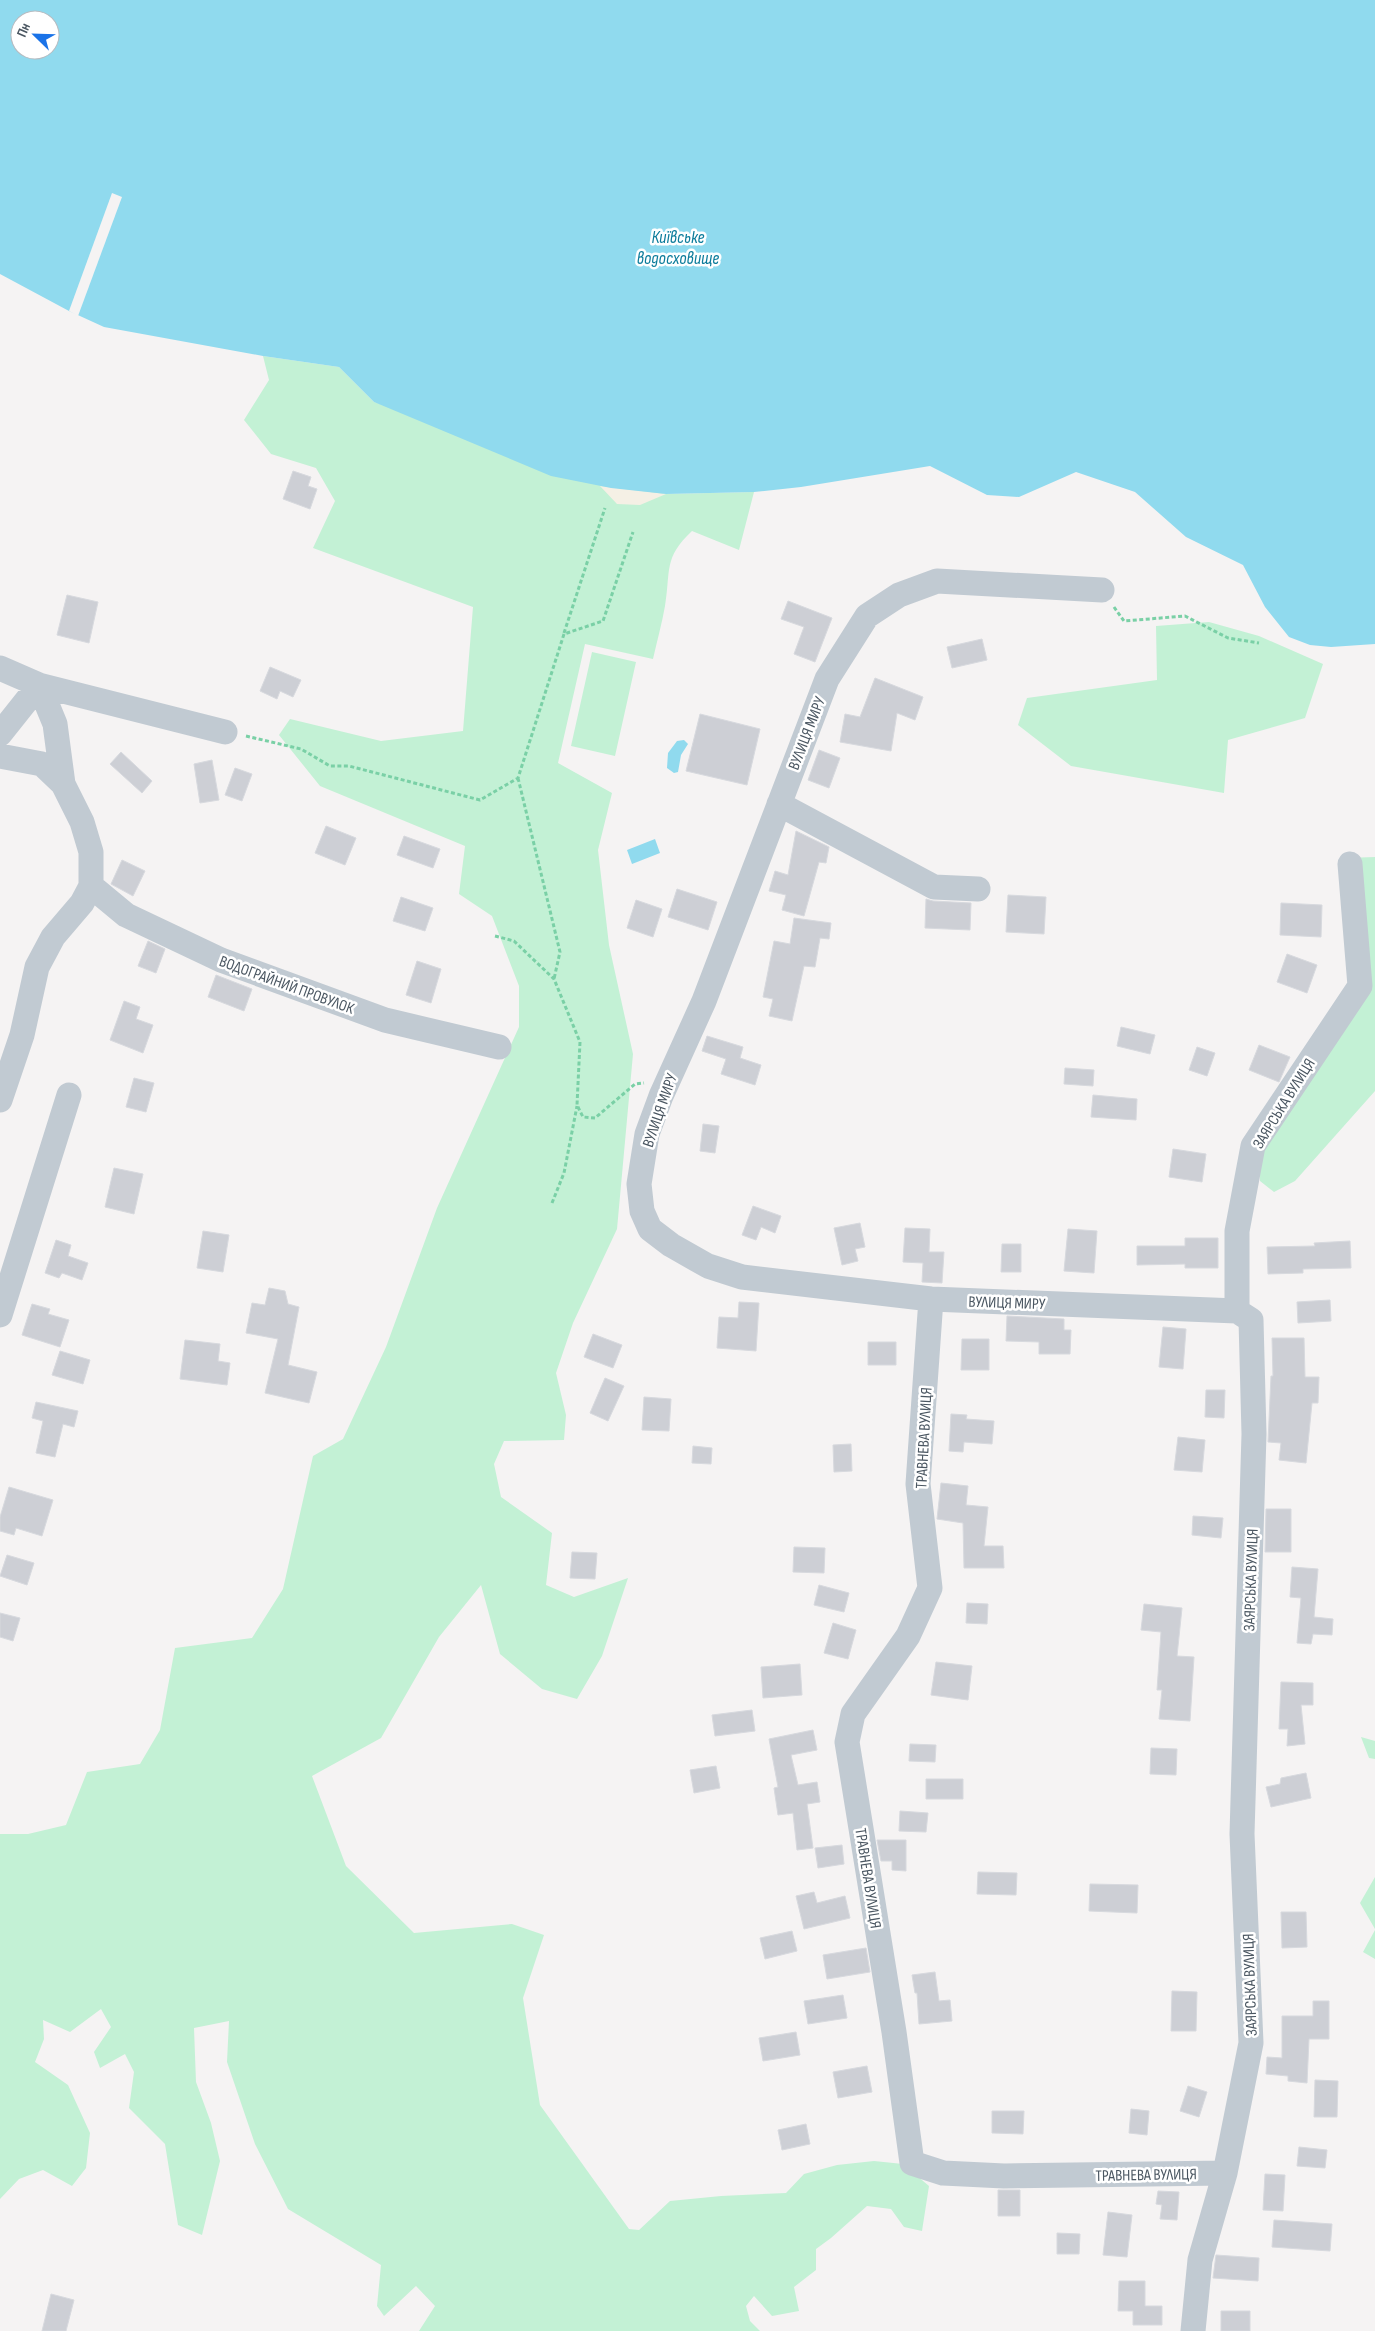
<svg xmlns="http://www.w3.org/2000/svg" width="1375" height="2331" font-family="'Sofia Sans Condensed',sans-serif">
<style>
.green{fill:#c3f1d5}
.sand{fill:#f5f0e5}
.water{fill:#90daee;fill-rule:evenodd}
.pier{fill:#f5f3f3}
.building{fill:#cdcfd5;stroke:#d7d9de}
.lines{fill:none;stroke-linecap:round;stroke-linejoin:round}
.path{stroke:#7ad0a6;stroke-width:3;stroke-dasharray:4 2.5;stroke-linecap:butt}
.minor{stroke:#c1cad2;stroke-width:25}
.labels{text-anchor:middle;stroke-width:5;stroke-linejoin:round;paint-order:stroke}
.street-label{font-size:16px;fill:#4a5661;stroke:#fff}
.water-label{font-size:18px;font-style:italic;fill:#0c7c9b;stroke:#fff}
</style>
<rect width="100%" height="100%" fill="#f5f3f3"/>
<!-- green -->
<path class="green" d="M 263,356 L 339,367 L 374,402 L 666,494 L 754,492 L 739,550 L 692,531 C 663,558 671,571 665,606 C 662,623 657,641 653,659 L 585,644 L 558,763 L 612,793 L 598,850 L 609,945 L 633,1054 L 617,1229 L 573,1323 L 556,1373 L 566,1415 L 564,1440 L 504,1441 L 494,1464 L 501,1497 L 552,1533 L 546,1585 L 574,1597 L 628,1578 L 602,1656 L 577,1699 L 542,1689 L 500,1654 L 481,1585 L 439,1637 L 381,1738 L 312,1776 L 346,1866 L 414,1933 L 512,1924 L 544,1935 L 523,1998 L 540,2105 L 629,2229 L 639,2230 L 670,2201 L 721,2196 L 786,2193 L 804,2174 L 837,2165 L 874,2161 L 903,2164 L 929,2186 L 922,2231 L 904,2227 L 891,2209 L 867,2206 L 831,2238 L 816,2249 L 816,2270 L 794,2287 L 799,2311 L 772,2316 L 754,2296 L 746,2306 L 750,2321 L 760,2331 L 419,2331 L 435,2306 L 416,2286 L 384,2316 L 377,2306 L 381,2265 L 288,2209 L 255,2144 L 227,2062 L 229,2021 L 194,2028 L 196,2082 L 211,2123 L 220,2161 L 202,2235 L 178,2225 L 165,2144 L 129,2108 L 134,2072 L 125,2054 L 100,2068 L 94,2052 L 111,2027 L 101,2009 L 70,2032 L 43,2020 L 44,2039 L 35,2062 L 68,2085 L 90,2133 L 86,2168 L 72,2186 L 43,2170 L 19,2179 L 0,2199 L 0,1834 L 28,1834 L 66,1825 L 87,1772 L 140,1764 L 160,1730 L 175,1648 L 252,1638 L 283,1589 L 313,1456 L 343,1439 L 386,1347 L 437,1208 L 519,1027 L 519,986 L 492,916 L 459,894 L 465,846 L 320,786 L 279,735 L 290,719 L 381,741 L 463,731 L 473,607 L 313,548 L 335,501 L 316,468 L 271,454 L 244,420 L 269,380 Z
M 1209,622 L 1259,636 L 1323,664 L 1305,718 L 1228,740 L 1224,793 L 1071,766 L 1018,725 L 1027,698 L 1157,680 L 1156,626 Z
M 592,652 L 636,662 L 615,756 L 571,746 Z
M 1375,857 L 1375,1091 L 1295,1181 L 1274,1192 L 1260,1181 L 1259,1149 L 1367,989 L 1346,858 Z
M 1361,1737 L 1375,1741 L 1375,1759 L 1369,1758 Z
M 1375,1877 L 1375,1929 L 1360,1903 Z
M 1375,1930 L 1375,1959 L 1363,1952 Z"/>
<!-- sand -->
<path class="sand" d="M 600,486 L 666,494 L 640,505 L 617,504 Z"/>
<!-- water -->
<path class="water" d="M 0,0 L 1375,0 L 1375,644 L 1331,647 L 1310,645 L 1289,637 L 1265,607 L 1243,565 L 1186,537 L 1135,492 L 1076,472 L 1019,497 L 987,495 L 930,466 L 801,487 L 754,492 L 666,494 L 611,488 L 551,476 L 374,402 L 339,367 L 263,356 L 104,327 L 69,311 L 0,274 ZM 20,20 L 50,20 L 50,50 L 20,50 Z
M 684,740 L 688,744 L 681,755 L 678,772 L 674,773 L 667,768 L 668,753 L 677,741 Z
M 655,839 L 660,853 L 632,864 L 627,850 Z"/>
<!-- pier -->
<path class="pier" d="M 112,193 L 122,197 L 78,316 L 69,311 Z"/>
<!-- building -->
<path class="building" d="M 293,471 L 311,477 L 308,486 L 317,489 L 310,509 L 283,499 Z
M 67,595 L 98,602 L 89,643 L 57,635 Z
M 788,601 L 832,618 L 815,662 L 794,654 L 804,627 L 781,619 Z
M 982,639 L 987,660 L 952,668 L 947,647 Z
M 270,667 L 301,680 L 293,697 L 280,691 L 277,699 L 260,691 Z
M 875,678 L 923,697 L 915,720 L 897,713 L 891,751 L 840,742 L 845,714 L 860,717 Z
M 700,714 L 760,729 L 747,785 L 686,771 Z
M 819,750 L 840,758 L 829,788 L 808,780 Z
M 121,752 L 152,781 L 142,793 L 110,764 Z
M 212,760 L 219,800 L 200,803 L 194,764 Z
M 235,768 L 252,774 L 242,801 L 225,795 Z
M 326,826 L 356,838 L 345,865 L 315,853 Z
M 796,831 L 829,847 L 826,863 L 819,862 L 804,916 L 782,910 L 786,895 L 769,891 L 775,871 L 788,875 Z
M 404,836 L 440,849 L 433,868 L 397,855 Z
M 122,860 L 145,871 L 133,896 L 111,884 Z
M 677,889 L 717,902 L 708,930 L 668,917 Z
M 1008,895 L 1046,897 L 1044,934 L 1006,932 Z
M 401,897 L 433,908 L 425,931 L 393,921 Z
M 926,899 L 933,901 L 971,903 L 970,930 L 925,928 Z
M 636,900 L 662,909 L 653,937 L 627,928 Z
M 1281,903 L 1322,905 L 1321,937 L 1280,935 Z
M 794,918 L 831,923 L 829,939 L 820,938 L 815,967 L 804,966 L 792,1021 L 769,1016 L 773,999 L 763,997 L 774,941 L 790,944 Z
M 148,941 L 165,949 L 156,973 L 138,966 Z
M 1287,954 L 1317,965 L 1307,993 L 1277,982 Z
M 417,961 L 441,969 L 431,1003 L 406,995 Z
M 216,975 L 252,989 L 244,1011 L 208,997 Z
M 124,1001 L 140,1007 L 136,1019 L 153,1025 L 143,1053 L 110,1040 Z
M 1121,1027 L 1155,1035 L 1150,1054 L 1117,1046 Z
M 707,1036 L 743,1047 L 740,1058 L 761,1065 L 755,1085 L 721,1074 L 726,1059 L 702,1051 Z
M 1259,1045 L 1290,1057 L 1279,1082 L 1249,1070 Z
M 1197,1047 L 1215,1053 L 1207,1076 L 1189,1070 Z
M 1065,1068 L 1094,1070 L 1093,1086 L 1064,1084 Z
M 134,1078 L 154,1083 L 146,1112 L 126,1107 Z
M 1093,1095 L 1137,1099 L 1136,1120 L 1091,1117 Z
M 703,1124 L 719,1126 L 715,1153 L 700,1151 Z
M 1173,1149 L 1206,1154 L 1202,1182 L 1169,1177 Z
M 114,1168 L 143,1174 L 134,1214 L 105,1207 Z
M 753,1206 L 781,1216 L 775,1233 L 761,1227 L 756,1240 L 742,1235 Z
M 860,1223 L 865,1247 L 855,1249 L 858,1261 L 842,1265 L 834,1228 Z
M 905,1228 L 930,1229 L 929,1252 L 944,1252 L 942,1283 L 922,1282 L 923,1263 L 903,1262 Z
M 1068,1229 L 1097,1231 L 1094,1273 L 1064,1271 Z
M 203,1231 L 229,1235 L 223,1272 L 197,1268 Z
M 1185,1238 L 1218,1238 L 1218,1268 L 1185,1268 L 1185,1264 L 1137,1265 L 1137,1246 L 1185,1246 Z
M 56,1240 L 71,1245 L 68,1256 L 88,1263 L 82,1280 L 62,1273 L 59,1278 L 45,1273 Z
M 1350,1241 L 1351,1268 L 1303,1269 L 1303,1273 L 1268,1274 L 1267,1247 L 1315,1246 L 1314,1243 Z
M 1002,1244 L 1021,1244 L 1021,1272 L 1001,1272 Z
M 269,1288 L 285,1291 L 288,1304 L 299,1307 L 288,1365 L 317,1372 L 309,1403 L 265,1393 L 278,1339 L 246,1333 L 252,1303 L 265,1305 Z
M 1330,1300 L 1331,1321 L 1298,1323 L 1297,1302 Z
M 739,1302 L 759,1303 L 756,1351 L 717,1348 L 719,1317 L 738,1318 Z
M 32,1304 L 50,1309 L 48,1314 L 69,1320 L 60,1347 L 22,1335 Z
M 1007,1316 L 1064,1319 L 1064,1330 L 1071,1330 L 1070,1354 L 1039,1354 L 1039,1342 L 1006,1341 Z
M 1163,1327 L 1186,1329 L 1183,1369 L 1159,1367 Z
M 593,1334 L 622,1345 L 613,1368 L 584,1357 Z
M 1272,1338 L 1304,1338 L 1305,1377 L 1319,1377 L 1318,1403 L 1312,1403 L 1306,1463 L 1279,1460 L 1281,1443 L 1268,1442 L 1271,1376 L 1273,1376 Z
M 962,1339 L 989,1339 L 989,1370 L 961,1370 Z
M 185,1340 L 220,1344 L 218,1361 L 230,1363 L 227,1385 L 180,1379 Z
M 868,1342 L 896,1342 L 896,1365 L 868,1365 Z
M 60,1351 L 90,1360 L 83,1384 L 52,1375 Z
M 605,1378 L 624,1386 L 608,1421 L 590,1413 Z
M 1206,1390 L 1225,1390 L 1224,1418 L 1205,1417 Z
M 644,1397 L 671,1399 L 669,1431 L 642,1430 Z
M 36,1402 L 78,1411 L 74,1427 L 63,1424 L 55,1457 L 36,1453 L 43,1421 L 32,1418 Z
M 951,1414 L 967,1415 L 966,1419 L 994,1421 L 992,1444 L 964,1442 L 963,1452 L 949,1451 Z
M 1178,1437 L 1205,1440 L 1202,1472 L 1174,1470 Z
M 851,1444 L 852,1471 L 834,1472 L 833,1445 Z
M 693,1446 L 712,1448 L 711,1464 L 692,1463 Z
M 941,1483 L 968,1486 L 966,1505 L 988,1507 L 984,1546 L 1003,1546 L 1004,1568 L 964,1568 L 963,1523 L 937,1519 Z
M 9,1487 L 53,1500 L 42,1536 L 16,1528 L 14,1535 L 0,1531 L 0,1517 Z
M 1266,1509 L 1291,1509 L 1291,1552 L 1265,1552 Z
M 1193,1516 L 1223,1518 L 1221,1538 L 1192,1535 Z
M 794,1547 L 825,1548 L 824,1573 L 793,1572 Z
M 572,1552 L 597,1553 L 595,1579 L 570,1578 Z
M 7,1555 L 34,1563 L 27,1585 L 0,1576 Z
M 1292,1567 L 1318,1569 L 1314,1617 L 1333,1619 L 1332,1635 L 1313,1634 L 1311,1644 L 1297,1643 L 1301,1598 L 1290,1597 Z
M 819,1585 L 849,1593 L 844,1612 L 814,1605 Z
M 967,1603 L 988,1604 L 987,1624 L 966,1623 Z
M 1144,1604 L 1182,1608 L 1177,1656 L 1194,1657 L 1190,1721 L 1159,1719 L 1162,1690 L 1157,1690 L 1161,1632 L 1141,1630 Z
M 0,1613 L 20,1618 L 13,1641 L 0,1637 Z
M 833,1623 L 856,1630 L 848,1659 L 824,1653 Z
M 936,1662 L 972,1666 L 968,1700 L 931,1695 Z
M 800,1664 L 802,1695 L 763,1698 L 761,1667 Z
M 1281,1682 L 1313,1683 L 1313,1705 L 1301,1705 L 1305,1744 L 1287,1746 L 1288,1729 L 1279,1729 Z
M 752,1710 L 755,1731 L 715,1736 L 712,1715 Z
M 813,1730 L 817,1750 L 791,1755 L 798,1785 L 817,1782 L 820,1802 L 807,1804 L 813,1848 L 797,1850 L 793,1813 L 778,1815 L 774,1788 L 778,1787 L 769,1739 Z
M 910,1744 L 936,1745 L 935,1762 L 909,1761 Z
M 1151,1748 L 1177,1749 L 1176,1775 L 1150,1774 Z
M 716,1766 L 720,1788 L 694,1793 L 690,1770 Z
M 1306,1773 L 1311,1798 L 1271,1807 L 1266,1787 L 1280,1784 L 1281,1778 Z
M 926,1779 L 963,1779 L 963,1799 L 926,1799 Z
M 900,1811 L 928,1813 L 926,1832 L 899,1831 Z
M 877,1840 L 906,1840 L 906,1871 L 892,1870 L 892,1861 L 881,1861 Z
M 842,1845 L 844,1864 L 818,1868 L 815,1848 Z
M 978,1872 L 1017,1873 L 1016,1895 L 977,1894 Z
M 1090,1884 L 1138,1885 L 1137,1913 L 1089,1911 Z
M 814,1892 L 817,1903 L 845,1896 L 850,1918 L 804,1929 L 796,1896 Z
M 1281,1912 L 1306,1912 L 1307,1947 L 1282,1948 Z
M 792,1931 L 797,1951 L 765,1959 L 760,1938 Z
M 866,1948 L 870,1972 L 827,1979 L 823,1955 Z
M 935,1972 L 939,2001 L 950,2000 L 952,2021 L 919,2024 L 917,1993 L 915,1993 L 912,1975 Z
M 1172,1991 L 1197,1992 L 1196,2031 L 1171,2031 Z
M 843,1995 L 847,2018 L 808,2024 L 804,2001 Z
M 1313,2001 L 1329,2001 L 1329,2039 L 1309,2039 L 1307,2083 L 1288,2081 L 1288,2076 L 1266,2074 L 1267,2057 L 1282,2058 L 1282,2016 L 1313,2016 Z
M 796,2032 L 800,2055 L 763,2061 L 759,2038 Z
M 867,2066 L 872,2092 L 838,2098 L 833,2072 Z
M 1315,2080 L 1338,2081 L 1337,2117 L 1314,2117 Z
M 1188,2086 L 1207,2092 L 1199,2117 L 1180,2111 Z
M 1131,2109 L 1149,2111 L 1147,2135 L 1129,2133 Z
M 992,2111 L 1024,2111 L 1023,2134 L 992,2133 Z
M 806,2124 L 810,2144 L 782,2150 L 778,2130 Z
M 1299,2147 L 1327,2150 L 1325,2168 L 1297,2166 Z
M 1265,2174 L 1285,2175 L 1283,2211 L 1263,2210 Z
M 998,2190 L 1020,2190 L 1020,2216 L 998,2216 Z
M 1158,2191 L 1179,2192 L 1177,2220 L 1160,2219 L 1162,2205 L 1156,2204 Z
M 1108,2212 L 1132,2215 L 1127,2257 L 1103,2255 Z
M 1274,2220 L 1332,2224 L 1330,2251 L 1272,2247 Z
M 1057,2233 L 1080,2234 L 1079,2254 L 1057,2254 Z
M 1216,2255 L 1259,2258 L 1258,2281 L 1213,2278 Z
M 1119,2281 L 1145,2281 L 1145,2306 L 1162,2306 L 1162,2325 L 1133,2325 L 1133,2311 L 1118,2311 Z
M 51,2294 L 74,2300 L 66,2331 L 42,2331 Z
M 1221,2311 L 1250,2311 L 1250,2331 L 1221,2331 Z"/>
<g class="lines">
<!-- path -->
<path class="path" d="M 1114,607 L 1124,621 L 1185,616 L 1228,638 L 1259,643
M 564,633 L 605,508
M 246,736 L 301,749 L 330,766 L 349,766 L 480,800 L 518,778 L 564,634 L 603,621 L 633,532
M 518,778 L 560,952 L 554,979
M 495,936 L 514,941 L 554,979 L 580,1042 L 577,1105 L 583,1117 L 595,1118 L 635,1084 L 644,1083
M 552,1203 L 564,1173 L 577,1106"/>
<!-- minor -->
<path class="minor" d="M 1102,590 L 937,581 L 899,595 L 867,616 L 827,679 L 704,1001 L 661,1096 L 647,1134 L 639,1184 L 642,1211 L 650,1229 L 671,1245 L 708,1266 L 742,1277 L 931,1299 L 1237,1311
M 0,668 L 39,685 L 225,732
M 0,734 L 39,685 L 55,724 L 63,784 L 82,822 L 91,852 L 91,886 L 82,903 L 53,937 L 37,967 L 22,1035 L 0,1100
M 0,756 L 42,764 L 63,784
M 779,804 L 934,887 L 978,889
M 91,886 L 126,915 L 221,960 L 385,1020 L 499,1047
M 931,1299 L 918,1484 L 930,1588 L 908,1636 L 853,1714 L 847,1742 L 894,2032 L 912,2163 L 943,2173 L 1004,2176 L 1225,2173
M 0,1315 L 69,1095
M 1193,2331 L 1200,2260 L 1225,2173 L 1251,2043 L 1242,1834 L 1254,1434 L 1251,1320 L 1237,1311 L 1237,1231 L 1253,1146 L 1360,986 L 1350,864"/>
</g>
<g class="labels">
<!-- street labels -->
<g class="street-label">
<text transform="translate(806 733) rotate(-69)" y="6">ВУЛИЦЯ МИРУ</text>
<text transform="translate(287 984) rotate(20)" y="6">ВОДОГРАЙНИЙ ПРОВУЛОК</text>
<text transform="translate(1283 1103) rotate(-58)" y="6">ЗАЯРСЬКА ВУЛИЦЯ</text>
<text transform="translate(659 1110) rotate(-71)" y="6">ВУЛИЦЯ МИРУ</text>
<text transform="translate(1007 1302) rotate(2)" y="6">ВУЛИЦЯ МИРУ</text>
<text transform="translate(923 1438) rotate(-87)" y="6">ТРАВНЕВА ВУЛИЦЯ</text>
<text transform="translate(1250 1580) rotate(-88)" y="6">ЗАЯРСЬКА ВУЛИЦЯ</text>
<text transform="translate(869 1878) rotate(81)" y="6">ТРАВНЕВА ВУЛИЦЯ</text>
<text transform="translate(1249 1985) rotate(-92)" y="6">ЗАЯРСЬКА ВУЛИЦЯ</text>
<text transform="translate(1146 2174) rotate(-1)" y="6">ТРАВНЕВА ВУЛИЦЯ</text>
</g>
<!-- water labels -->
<g class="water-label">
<text x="678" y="243">Київське<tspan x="678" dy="21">водосховище</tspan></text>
</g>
</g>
<!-- north arrow -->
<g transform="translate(35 35) rotate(293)"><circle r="24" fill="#ffffff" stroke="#b7bbc0"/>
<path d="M0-4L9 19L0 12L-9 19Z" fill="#1a73e8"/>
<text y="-8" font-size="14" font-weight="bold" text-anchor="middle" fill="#4a5661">Пн</text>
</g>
</svg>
